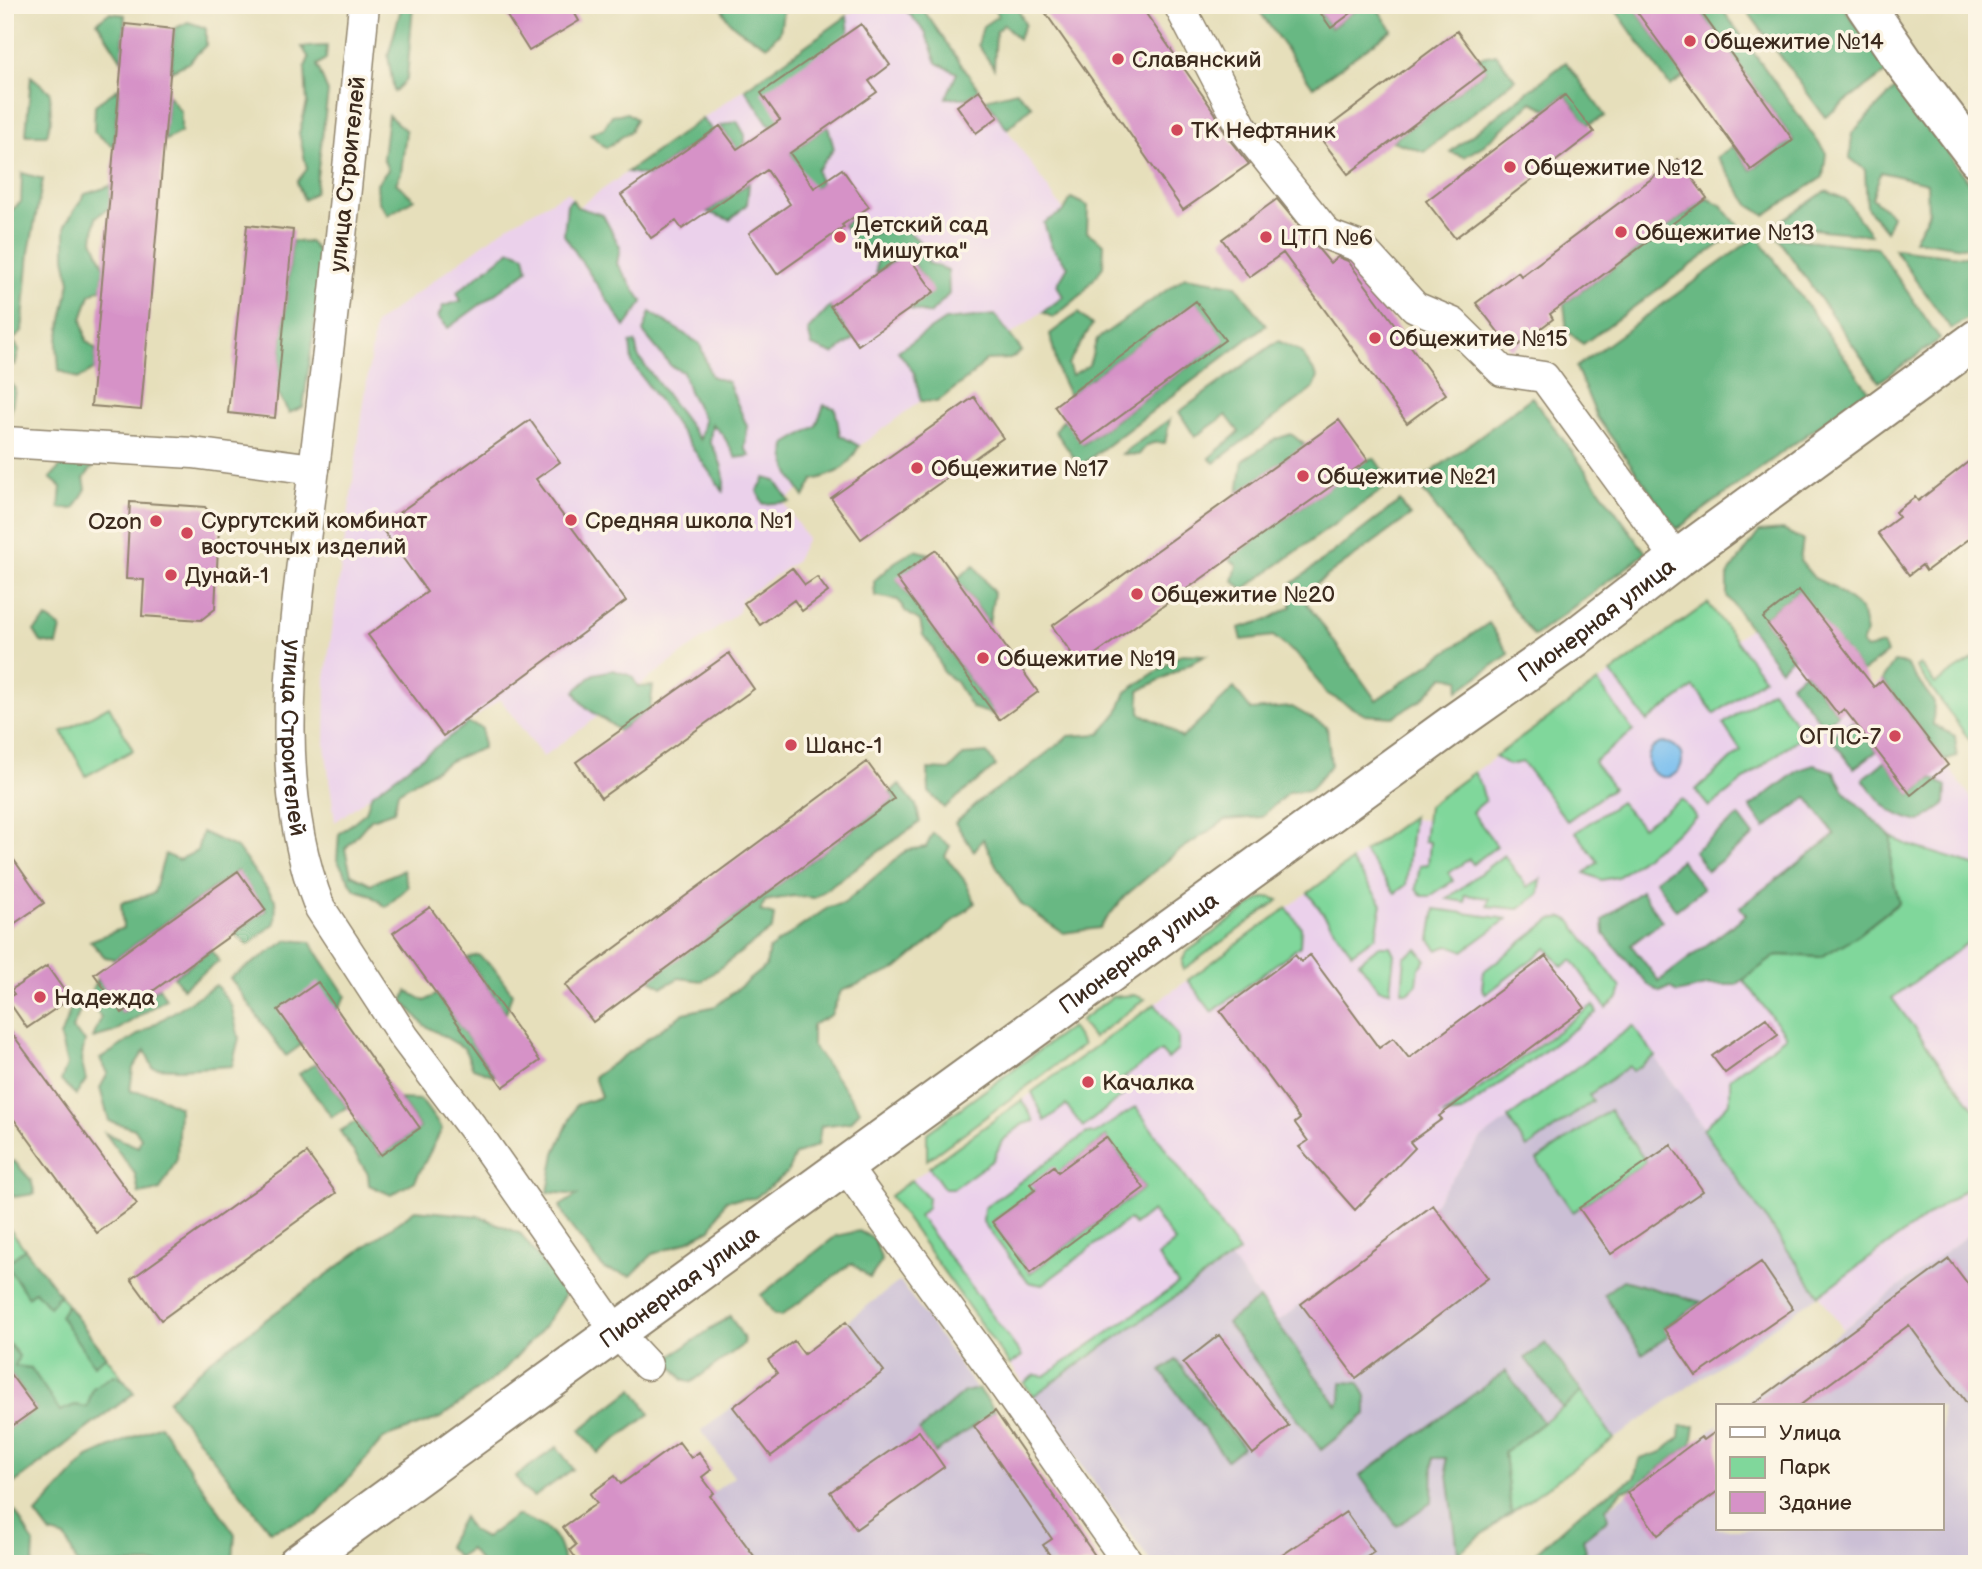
<svg xmlns="http://www.w3.org/2000/svg" width="1982" height="1569" font-family="'Balsamiq Sans',sans-serif">
<style>
.built{fill:#ebd1eb}
.industrial{fill:#cbbfd5}
.green{fill:#80d79b;stroke:#5e805c;stroke-width:2;fill-rule:evenodd}
.forest{fill:#68b883;stroke:#527150;stroke-width:2}
.water{fill:#78beef;stroke:#5a7486;stroke-width:2}
.building{fill:#d692c7}
.lines{fill:none;stroke-linecap:round;stroke-linejoin:round}
.street-casing{stroke:#90846c;stroke-width:33}
.secondary-casing{stroke:#90846c;stroke-width:42}
.street{stroke:#fff;stroke-width:30}
.secondary{stroke:#fff;stroke-width:38}
.poi-dot{fill:#d1495b;stroke:#fcf5e5;stroke-width:2.5}
.labels{text-anchor:middle;stroke-width:7;stroke-linejoin:round;paint-order:stroke}
.poi-label{font-size:23px;fill:#3b2a1e;stroke:#fcf5e5;text-anchor:start}
.street-label{font-size:23px;fill:#3b2a1e;stroke:#fcf5e5}
</style>
<rect width="100%" height="100%" fill="#fcf5e5"/>
<filter id="ink" filterUnits="userSpaceOnUse"><feTurbulence type="fractalNoise" baseFrequency=".0143" numOctaves="2"/><feDisplacementMap in="SourceGraphic" scale="14" xChannelSelector="R" yChannelSelector="G"/><feConvolveMatrix kernelMatrix="1 2 1 2 8 2 1 2 1" color-interpolation-filters="sRGB"/></filter>
<filter id="wash" filterUnits="userSpaceOnUse"><feTurbulence type="fractalNoise" baseFrequency=".00686" numOctaves="4" result="noise"/><feDisplacementMap in="SourceGraphic" scale="28" xChannelSelector="R" yChannelSelector="G"/><feGaussianBlur stdDeviation="1.57" result="paint"/><feColorMatrix in="noise" values="0 0 0 0 0 0 0 0 0 0 0 0 0 0 0 0 0 1.4 0 .05"/><feComposite in="paint" operator="in"/></filter>
<g filter="url(#wash)">
<rect width="100%" height="100%" fill="#e6dfbb"/>
<!-- built -->
<path class="built" d="M 862,5 L 920,5 L 1103,267 L 783,502 L 807,538 L 795,562 L 741,599 L 739,612 L 543,757 L 500,699 L 335,822 L 325,746 L 326,673 L 375,324 L 506,227 L 567,192 L 578,207 Z
M 1799,590 L 1873,686 L 1882,680 L 1977,805 L 1977,1228 L 1843,1329 L 1633,1026 L 1481,1139 L 1433,1205 L 1276,1323 L 1231,1259 L 1033,1396 L 890,1196 L 1413,816 L 1413,819 L 1426,820 L 1428,806 L 1708,603 L 1735,639 Z"/>
<!-- industrial -->
<path class="industrial" d="M 1633,1026 L 1819,1295 L 1614,1439 L 1443,1564 L 1152,1564 L 1033,1396 L 1231,1259 L 1276,1323 L 1433,1205 L 1481,1139 Z
M 1977,1228 L 1977,1564 L 1528,1564 L 1543,1557 L 1718,1425 L 1718,1529 L 1942,1529 L 1942,1406 L 1742,1406 Z
M 900,1281 L 1100,1564 L 618,1564 L 734,1477 L 701,1430 L 777,1373 L 768,1360 L 794,1341 L 804,1354 Z"/>
<!-- green -->
<path class="green" d="M 1708,603 L 1764,678 L 1715,714 L 1694,687 L 1647,721 L 1611,673 Z
M 1977,656 L 1977,750 L 1916,667 L 1920,664 L 1935,684 Z
M 1598,682 L 1633,731 L 1594,762 L 1613,788 L 1567,821 L 1523,762 L 1509,765 L 1495,757 Z
M 1772,690 L 1804,734 L 1709,807 L 1695,790 L 1741,751 L 1723,724 Z
M 109,706 L 133,750 L 86,776 L 62,732 Z
M 1474,772 L 1481,786 L 1485,801 L 1472,812 L 1497,846 L 1473,864 L 1469,859 L 1449,873 L 1453,881 L 1430,896 L 1422,896 L 1416,888 L 1420,865 L 1428,864 L 1430,842 L 1424,841 L 1428,806 Z
M 1682,799 L 1696,817 L 1618,877 L 1601,880 L 1585,873 L 1598,862 L 1576,832 L 1620,802 L 1642,827 Z
M 1413,816 L 1406,885 L 1395,893 L 1364,852 Z
M 1891,837 L 1908,845 L 1977,866 L 1977,936 L 1892,998 L 1977,1113 L 1977,1180 L 1819,1295 L 1703,1129 L 1730,1102 L 1730,1078 L 1786,1036 L 1743,979 L 1777,955 L 1821,957 L 1855,937 L 1899,903 L 1891,869 Z
M 1504,855 L 1527,887 L 1541,879 L 1539,894 L 1519,909 L 1488,906 L 1489,898 L 1465,895 L 1465,902 L 1447,899 Z
M 1351,861 L 1382,904 L 1376,936 L 1352,953 L 1308,893 Z
M 1270,897 L 1279,900 L 1183,970 L 1182,961 L 1187,952 L 1260,899 Z
M 1287,908 L 1301,927 L 1300,946 L 1212,1012 L 1188,980 Z
M 1435,909 L 1507,919 L 1463,951 C 1453,945 1447,945 1438,950 L 1430,940 Z
M 1563,917 L 1571,921 L 1621,988 L 1618,998 L 1606,1008 L 1572,960 L 1562,967 L 1547,948 L 1486,994 L 1482,988 L 1484,971 L 1552,919 Z
M 1379,946 L 1390,946 L 1394,954 L 1390,991 L 1379,989 L 1359,962 Z
M 1417,949 L 1426,960 L 1419,968 L 1417,984 L 1409,992 L 1402,992 L 1405,956 Z
M 1134,995 L 1145,999 L 1093,1038 L 1080,1021 L 1112,997 Z
M 1155,1004 L 1178,1036 L 1178,1050 L 1168,1059 L 1161,1051 L 1118,1082 L 1126,1093 L 1083,1127 L 1066,1105 L 1045,1121 L 1032,1092 Z
M 1593,1005 L 1597,1012 L 1461,1113 L 1444,1115 Z
M 1633,1026 L 1655,1056 L 1633,1071 L 1629,1066 L 1589,1095 L 1593,1101 L 1527,1148 L 1508,1118 Z
M 1071,1027 L 1083,1045 L 927,1160 L 927,1133 Z
M 1022,1100 L 1034,1121 L 1023,1124 L 1002,1141 L 993,1160 L 954,1188 L 944,1188 L 929,1167 Z
M 1136,1107 L 1239,1252 L 1033,1396 L 1024,1383 L 1035,1375 L 1045,1376 L 1178,1284 L 1158,1256 L 1175,1242 L 1152,1211 L 1134,1225 L 1129,1219 L 1042,1285 L 1028,1282 L 983,1222 L 984,1208 L 1087,1133 L 1094,1134 ZM 1106,1137 L 1144,1188 L 1030,1273 L 992,1222 Z
M 1610,1110 L 1646,1162 L 1573,1212 L 1537,1160 Z
M 911,1180 L 928,1197 L 927,1208 L 919,1216 L 1022,1356 L 1010,1365 L 890,1196 Z
M 5,1223 L 134,1393 L 5,1490 Z
M 1582,1392 L 1614,1439 L 1511,1513 L 1504,1453 Z"/>
<!-- forest -->
<path class="forest" d="M 402,5 L 413,5 L 407,79 L 394,92 L 388,56 Z
M 721,5 L 784,5 L 780,32 L 767,46 C 749,35 726,27 721,5 Z
M 908,5 L 920,5 L 979,90 L 968,98 L 946,98 L 957,73 L 937,63 L 925,32 L 906,10 Z
M 992,5 L 1019,5 L 1017,7 L 1025,24 L 1018,39 L 1004,24 L 996,32 L 994,68 L 978,45 L 983,26 L 998,16 Z
M 1255,5 L 1315,5 L 1331,28 L 1362,5 L 1375,5 L 1392,30 L 1313,87 Z
M 1612,5 L 1632,5 L 1684,77 L 1670,86 Z
M 1696,5 L 1719,5 L 1826,153 L 1823,177 L 1765,215 L 1750,206 L 1717,157 L 1733,146 L 1751,170 L 1793,140 Z
M 1743,5 L 1842,5 L 1888,71 L 1825,117 Z
M 109,13 L 125,15 L 122,61 L 97,22 Z
M 847,16 L 849,33 L 785,127 L 780,129 L 768,123 L 745,89 Z
M 188,22 L 206,28 L 206,45 L 188,63 L 171,71 L 174,29 Z
M 327,46 L 326,59 L 317,65 L 328,92 L 315,192 L 304,200 L 297,182 L 307,169 L 299,133 L 307,103 L 305,67 L 309,58 L 302,47 Z
M 1496,54 L 1515,79 L 1424,152 L 1392,141 L 1486,70 L 1477,58 Z
M 1566,62 L 1605,116 L 1588,125 L 1565,95 L 1547,109 L 1532,102 L 1484,145 L 1464,157 L 1450,152 Z
M 31,76 L 50,92 L 51,120 L 47,135 L 26,135 Z
M 1899,85 L 1977,193 L 1977,249 L 1914,240 L 1928,214 L 1927,183 L 1881,172 L 1872,198 L 1892,215 L 1886,231 L 1867,208 L 1865,170 L 1850,158 L 1852,133 Z
M 119,88 L 114,147 L 94,132 L 95,105 Z
M 1016,91 L 1032,106 L 1007,129 L 986,99 Z
M 168,95 L 181,112 L 181,132 L 164,141 Z
M 627,113 L 636,119 L 630,131 L 606,148 L 590,134 L 604,128 L 612,115 Z
M 388,115 L 406,131 L 401,173 L 396,183 L 414,199 L 388,215 L 378,201 L 377,183 L 388,170 L 383,158 Z
M 702,119 L 713,130 L 649,176 L 627,172 Z
M 737,121 L 745,135 L 745,152 L 741,155 L 720,126 Z
M 828,126 L 834,149 L 817,170 L 820,184 L 811,191 L 790,153 Z
M 22,173 L 43,179 L 29,252 L 22,332 L 13,340 L 19,350 L 15,365 L 5,358 L 5,216 L 21,202 Z
M 749,183 L 747,204 L 730,220 L 707,212 Z
M 111,186 L 109,208 L 96,217 L 93,240 L 104,266 L 102,288 L 90,295 L 82,319 L 86,341 L 96,349 L 95,369 L 78,379 L 59,370 L 57,344 L 70,282 L 65,257 L 65,225 L 85,194 Z
M 1826,191 L 1845,199 L 1871,235 L 1775,225 Z
M 1071,198 L 1088,206 L 1087,232 L 1104,244 L 1103,267 L 1081,295 L 1053,318 L 1043,312 L 1063,297 L 1057,285 L 1068,266 L 1051,246 L 1044,223 L 1064,211 Z
M 1707,198 L 1721,205 L 1741,229 L 1583,344 L 1567,331 L 1564,304 Z
M 572,199 L 577,207 L 603,215 L 620,247 L 617,264 L 643,302 L 625,327 L 564,235 L 567,204 Z
M 857,215 L 866,235 L 903,227 L 926,247 L 928,263 L 948,270 L 949,294 L 930,314 L 909,309 L 933,292 L 906,253 L 876,273 L 877,252 L 870,244 L 863,254 L 843,225 Z
M 1757,236 L 1868,390 L 1677,529 L 1597,417 L 1576,367 Z
M 1777,237 L 1877,248 L 1940,339 L 1879,382 Z
M 292,241 L 310,242 L 324,259 L 303,407 L 289,413 L 277,392 Z
M 1894,249 L 1977,258 L 1977,312 L 1951,329 Z
M 511,250 L 525,255 L 528,270 L 448,328 L 438,317 L 443,306 L 461,301 L 457,292 Z
M 1185,277 L 1236,285 L 1266,325 L 1080,466 L 1055,431 L 1064,419 L 1083,444 L 1224,340 L 1196,302 L 1069,395 L 1059,374 L 1050,334 L 1078,313 L 1092,325 L 1068,364 L 1072,375 L 1089,365 L 1097,339 Z
M 830,306 L 854,339 L 833,354 L 812,346 L 808,330 Z
M 650,312 L 700,344 L 711,376 L 728,382 L 747,426 L 745,448 L 750,456 L 736,458 L 723,435 L 712,424 L 710,442 C 719,457 727,473 723,491 L 632,363 L 630,343 L 635,342 L 638,356 L 700,440 L 704,420 L 689,391 L 683,372 L 671,366 L 643,332 Z
M 995,315 L 1022,351 L 1010,359 L 986,360 L 973,374 L 937,402 L 921,401 L 914,373 L 898,351 L 945,320 Z
M 1278,341 L 1300,351 L 1318,377 L 1314,388 L 1214,463 L 1209,458 L 1239,432 L 1226,415 L 1195,437 L 1179,412 Z
M 5,376 L 15,389 L 11,411 L 5,403 Z
M 1532,397 L 1646,553 L 1534,636 L 1417,483 Z
M 824,405 L 835,408 L 840,435 L 859,446 C 847,469 838,474 813,480 L 804,497 C 791,477 783,469 786,444 L 816,426 Z
M 1170,419 L 1165,443 C 1152,441 1146,444 1139,455 L 1122,454 Z
M 1291,434 L 1305,445 L 1238,493 L 1243,460 L 1276,439 Z
M 1374,458 L 1386,475 L 1386,487 L 1244,589 L 1233,581 L 1237,565 L 1229,559 L 1367,460 Z
M 64,463 L 94,465 L 84,478 L 86,489 L 74,509 L 59,508 L 61,487 L 50,478 Z
M 765,478 L 776,481 L 790,502 L 763,504 L 757,491 Z
M 1400,501 L 1410,516 L 1301,595 L 1376,700 L 1489,623 L 1509,654 L 1458,691 L 1460,679 L 1444,677 L 1421,700 L 1393,717 L 1365,715 L 1326,693 L 1303,660 L 1273,636 L 1242,640 L 1239,628 L 1267,620 L 1291,607 L 1292,584 Z
M 1783,530 L 1803,540 L 1800,561 L 1814,578 L 1832,586 L 1861,609 L 1866,633 L 1862,644 L 1866,649 L 1883,645 L 1887,653 L 1862,672 L 1798,591 L 1763,618 L 1793,657 L 1780,669 L 1727,596 L 1727,576 L 1759,532 Z
M 915,550 L 930,554 L 897,579 L 995,715 L 972,708 L 956,682 L 944,673 L 933,648 L 923,635 L 920,621 L 906,612 L 898,600 L 875,596 L 874,581 L 895,562 Z
M 974,565 L 994,593 L 989,623 L 957,579 Z
M 47,618 L 61,628 L 57,645 L 41,642 L 34,631 Z
M 1182,654 L 1206,655 L 1139,691 L 1140,713 L 1164,725 L 1182,738 L 1234,688 L 1251,710 L 1292,707 L 1327,727 L 1331,765 L 1310,790 L 1289,792 L 1261,817 L 1226,820 L 1176,853 L 1125,896 L 1099,928 L 1063,933 L 1022,905 L 998,869 L 983,839 L 974,851 L 955,823 L 982,799 L 1021,773 L 1069,736 L 1100,734 L 1118,712 L 1126,692 Z
M 1894,662 L 1906,664 L 1934,702 L 1933,725 L 1955,736 L 1957,756 L 1944,760 L 1882,680 Z
M 613,670 L 632,676 L 638,687 L 653,686 L 650,709 L 619,731 C 603,715 585,714 575,691 L 594,674 Z
M 1805,672 L 1838,714 L 1824,727 L 1791,684 Z
M 1853,721 L 1877,751 L 1854,768 L 1830,737 Z
M 468,723 L 482,728 L 483,748 L 452,760 L 398,792 L 394,811 L 371,819 L 345,849 L 351,874 L 371,884 L 403,870 L 408,887 L 386,907 L 369,894 L 355,890 L 337,860 L 339,834 L 366,812 L 371,795 Z
M 987,753 L 996,766 L 944,808 L 929,792 L 928,769 L 949,770 L 964,755 Z
M 1885,761 L 1911,795 L 1932,778 L 1946,786 L 1945,804 L 1920,822 C 1890,816 1880,803 1863,779 Z
M 1814,765 L 1833,771 L 1845,792 L 1891,837 L 1891,869 L 1899,902 L 1855,937 L 1821,957 L 1777,955 L 1736,985 L 1710,985 L 1677,993 L 1670,987 L 1660,992 L 1647,984 L 1604,934 L 1603,920 L 1641,891 L 1662,921 L 1631,945 L 1659,981 L 1746,915 L 1740,907 L 1835,835 L 1807,797 L 1765,828 L 1750,807 L 1799,770 Z
M 899,784 L 916,805 L 920,822 L 814,898 L 793,896 L 765,901 L 760,911 L 774,915 L 772,929 L 702,981 L 679,978 L 662,987 L 650,979 L 894,799 L 890,793 Z
M 1739,816 L 1754,836 L 1707,871 L 1694,851 Z
M 202,832 L 237,848 L 276,901 L 275,923 L 248,945 L 235,933 L 266,910 L 237,871 L 115,959 L 105,957 L 90,941 L 123,928 L 121,903 L 154,893 L 165,854 L 179,860 L 197,851 Z
M 933,833 L 950,846 L 945,856 L 965,881 L 975,903 L 897,969 L 841,991 L 831,1015 L 812,1025 L 812,1045 L 860,1110 L 851,1122 L 821,1126 L 818,1145 L 795,1155 L 787,1173 L 755,1198 L 726,1200 L 711,1229 L 679,1245 L 653,1254 L 631,1276 L 604,1269 L 568,1223 L 560,1206 L 577,1195 L 548,1192 L 555,1153 L 576,1105 L 601,1097 L 594,1077 L 684,1013 L 716,1006 L 766,966 L 769,949 L 829,907 L 844,903 L 907,850 L 926,847 Z
M 1681,860 L 1703,889 L 1676,910 L 1655,880 Z
M 288,940 L 310,942 L 346,996 C 333,1021 309,1040 286,1056 L 230,978 Z
M 211,950 L 219,961 L 183,988 L 174,977 Z
M 478,955 L 493,967 L 512,993 L 506,1013 L 467,958 Z
M 97,978 L 122,1013 L 159,987 L 166,999 L 114,1032 L 93,1038 L 101,1018 L 89,999 Z
M 216,985 L 231,1005 L 239,1038 L 232,1066 L 180,1069 L 153,1068 L 145,1050 L 133,1068 L 130,1091 L 156,1095 L 179,1107 L 177,1159 L 160,1190 L 139,1194 L 135,1174 L 105,1133 L 138,1147 L 141,1138 L 135,1129 L 109,1121 L 100,1088 L 108,1073 L 100,1059 Z
M 407,991 L 425,1001 L 437,994 L 495,1076 L 473,1068 L 464,1048 L 424,1025 L 403,1001 Z
M 76,1003 L 80,1011 L 72,1029 L 85,1041 L 81,1060 L 86,1080 L 76,1095 L 61,1081 L 67,1065 L 60,1037 L 71,1008 Z
M 316,1063 L 347,1107 L 332,1117 L 299,1074 Z
M 400,1099 L 421,1100 L 442,1129 L 415,1181 L 391,1195 L 369,1185 L 368,1174 L 340,1131 L 357,1121 L 381,1155 L 420,1128 Z
M 14,1161 L 31,1180 L 35,1194 L 14,1197 L 5,1184 L 5,1166 Z
M 415,1210 L 479,1216 L 521,1234 L 565,1294 L 544,1327 L 501,1373 L 440,1418 L 384,1438 L 317,1515 L 270,1531 L 168,1401 L 208,1362 Z
M 859,1231 L 874,1239 L 882,1261 L 870,1278 L 852,1263 L 781,1316 L 774,1314 L 761,1295 L 836,1236 Z
M 25,1249 L 60,1295 L 49,1307 L 35,1291 L 28,1297 L 6,1264 Z
M 1623,1280 L 1701,1302 L 1664,1328 L 1669,1336 L 1642,1354 L 1604,1294 Z
M 1259,1299 L 1337,1405 L 1341,1400 L 1342,1382 L 1359,1383 L 1366,1396 L 1366,1414 L 1321,1450 L 1227,1323 Z
M 67,1305 L 106,1356 L 94,1365 L 60,1316 Z
M 730,1316 L 743,1337 L 744,1344 L 692,1382 L 683,1380 L 667,1359 Z
M 5,1339 L 19,1356 L 15,1366 L 31,1368 L 60,1411 L 75,1405 L 87,1407 L 93,1388 L 114,1375 L 124,1380 L 134,1393 L 5,1490 L 5,1431 L 36,1409 L 7,1369 L 5,1370 Z
M 1546,1343 L 1582,1392 L 1563,1408 L 1525,1358 Z
M 1176,1360 L 1243,1447 L 1227,1460 L 1161,1371 Z
M 1506,1371 L 1543,1422 L 1504,1453 L 1511,1513 L 1458,1553 L 1446,1458 L 1433,1458 L 1432,1502 L 1397,1526 L 1360,1476 Z
M 633,1389 L 650,1414 L 598,1453 L 580,1430 Z
M 979,1389 L 995,1411 L 935,1453 L 919,1431 L 964,1392 Z
M 160,1425 L 235,1534 L 233,1559 L 227,1564 L 77,1564 L 66,1538 L 51,1534 L 36,1514 L 88,1457 Z
M 1681,1426 L 1695,1426 L 1692,1444 L 1633,1488 L 1623,1490 L 1606,1508 L 1608,1519 L 1583,1539 L 1586,1551 L 1568,1564 L 1523,1564 L 1584,1509 L 1634,1478 L 1640,1459 L 1662,1452 L 1680,1437 Z
M 557,1447 L 573,1469 L 534,1497 L 523,1489 L 516,1476 Z
M 15,1511 L 34,1544 L 33,1564 L 5,1564 L 5,1521 Z
M 517,1515 C 546,1527 559,1530 564,1564 L 482,1564 L 470,1549 L 458,1557 L 447,1546 L 463,1517 L 472,1531 L 485,1538 Z"/>
<!-- water -->
<path class="water" d="M1648 760a17 17 0 1 1 34 0a17 17 0 1 1-34 0Z"/>
<g id="blocks">
<!-- building -->
<path class="building" d="M 524,5 L 570,5 L 579,21 L 529,51 L 507,16 Z
M 1040,5 L 1140,5 L 1215,113 L 1228,138 L 1249,164 L 1183,210 Z
M 1315,5 L 1362,5 L 1331,28 Z
M 1632,5 L 1696,5 L 1793,140 L 1751,170 Z
M 125,24 L 174,29 L 141,410 L 91,406 Z
M 861,24 L 890,65 L 869,81 L 877,92 L 790,153 L 814,188 L 842,169 L 869,207 L 842,225 L 844,227 L 777,274 L 749,233 L 790,204 L 767,170 L 682,229 L 676,221 L 651,238 L 621,195 L 720,126 L 737,149 L 780,120 L 761,93 Z
M 1457,31 L 1486,70 L 1348,174 L 1318,135 Z
M 979,90 L 998,117 L 976,133 L 957,106 Z
M 1565,95 L 1594,132 L 1455,238 L 1426,201 Z
M 1678,159 L 1707,198 L 1550,314 L 1553,319 L 1512,350 L 1476,303 L 1518,272 L 1521,276 Z
M 1277,199 L 1330,263 L 1338,257 L 1348,261 L 1446,394 L 1407,423 L 1283,253 L 1249,277 L 1222,239 Z
M 247,225 L 293,230 L 275,418 L 228,413 Z
M 906,253 L 934,292 L 858,345 L 830,306 Z
M 1196,301 L 1225,340 L 1082,444 L 1054,406 Z
M 974,397 L 1003,438 L 861,539 L 831,498 Z
M 530,420 L 560,462 L 536,479 L 626,601 L 443,736 L 368,635 L 427,592 L 380,526 Z
M 1339,420 L 1368,460 L 1080,665 L 1052,626 Z
M 1977,455 L 1977,533 L 1926,571 L 1922,565 L 1909,575 L 1878,533 L 1899,517 L 1895,512 L 1915,497 L 1918,501 Z
M 130,502 L 205,507 L 219,526 L 215,609 L 201,620 L 142,616 L 144,580 L 126,579 Z
M 936,550 L 1038,692 L 999,720 L 896,578 Z
M 792,568 L 805,585 L 817,577 L 828,592 L 802,611 L 794,600 L 760,625 L 744,603 Z
M 1799,590 L 1874,687 L 1882,680 L 1948,765 L 1911,795 L 1844,709 L 1838,714 L 1763,618 Z
M 729,653 L 754,689 L 601,798 L 576,762 Z
M 867,762 L 894,799 L 593,1022 L 565,985 Z
M 5,847 L 44,903 L 5,930 Z
M 238,871 L 266,910 L 122,1013 L 94,974 Z
M 430,907 L 540,1061 L 503,1087 L 393,933 Z
M 1295,955 L 1301,962 L 1310,955 L 1379,1048 L 1393,1038 L 1409,1058 L 1546,956 L 1585,1008 L 1439,1116 L 1442,1119 L 1410,1142 L 1415,1148 L 1355,1210 L 1299,1147 L 1308,1141 L 1295,1123 L 1300,1119 L 1220,1011 Z
M 47,966 L 70,999 L 27,1028 L 7,999 L 14,994 L 11,990 Z
M 318,982 L 420,1128 L 381,1155 L 278,1010 Z
M 1766,1018 L 1778,1035 L 1725,1073 L 1712,1056 Z
M 5,1024 L 137,1204 L 97,1233 L 5,1107 Z
M 1106,1137 L 1144,1188 L 1030,1273 L 992,1222 L 1035,1190 L 1030,1184 L 1054,1166 L 1058,1172 Z
M 1671,1145 L 1703,1191 L 1611,1254 L 1579,1208 Z
M 307,1153 L 336,1193 L 161,1320 L 131,1279 Z
M 1433,1205 L 1488,1278 L 1356,1378 L 1301,1304 Z
M 1949,1259 L 1977,1296 L 1977,1417 L 1909,1325 L 1799,1406 L 1750,1406 Z
M 1761,1262 L 1793,1309 L 1696,1376 L 1664,1329 Z
M 846,1322 L 884,1371 L 771,1456 L 733,1407 L 777,1373 L 768,1360 L 794,1341 L 804,1354 Z
M 1219,1335 L 1289,1426 L 1253,1454 L 1183,1363 Z
M 5,1367 L 36,1409 L 5,1431 Z
M 995,1411 L 1073,1524 L 1101,1564 L 1056,1564 L 1043,1545 L 1052,1539 L 974,1426 Z
M 1718,1430 L 1718,1491 L 1658,1535 L 1627,1493 L 1701,1437 L 1704,1440 Z
M 919,1431 L 944,1467 L 856,1529 L 830,1492 Z
M 679,1442 L 691,1458 L 699,1452 L 711,1470 L 702,1477 L 714,1493 L 710,1496 L 760,1564 L 580,1564 L 570,1550 L 576,1545 L 563,1527 L 597,1503 L 590,1494 L 615,1476 L 621,1484 Z
M 1346,1512 L 1374,1552 L 1357,1564 L 1269,1564 Z"/>
</g>
</g>
<g filter="url(#ink)">
<use href="#blocks" fill-opacity="0" stroke="#90846c" stroke-width="2"/>
<g class="lines">
<!-- street casing -->
<g class="street-casing">
<g id="street">
<path id="s1" d="M 364,5 C 352,132 340,258 324,384 C 318,439 311,493 304,547 C 289,667 275,794 320,908 L 404,1037 L 484,1143 L 617,1333 L 647,1365"/>
<path d="M 1179,5 L 1242,127 L 1328,235 L 1360,247 L 1415,307 L 1453,323 L 1502,371 L 1544,377 L 1677,559"/>
<path d="M 5,442 L 193,453 L 314,469"/>
<path d="M 845,1166 L 1003,1384 L 1129,1564"/>
</g>
</g>
<!-- secondary casing -->
<g class="secondary-casing">
<g id="secondary">
<path d="M 1865,5 L 1906,65 L 1977,158"/>
<path id="s2" d="M 297,1564 L 1457,721 L 1576,637 L 1677,559 L 1977,339"/>
</g>
</g>
<!-- street -->
<use href="#street" class="street"/>
<!-- secondary -->
<use href="#secondary" class="secondary"/>
</g>
</g>
<!-- markers -->
<g class="poi-dot">
<circle cx="1690" cy="41" r="7"/>
<circle cx="1118" cy="59" r="7"/>
<circle cx="1177" cy="130" r="7"/>
<circle cx="1510" cy="167" r="7"/>
<circle cx="1621" cy="232" r="7"/>
<circle cx="840" cy="237" r="7"/>
<circle cx="1266" cy="237" r="7"/>
<circle cx="1375" cy="338" r="7"/>
<circle cx="917" cy="468" r="7"/>
<circle cx="1303" cy="476" r="7"/>
<circle cx="571" cy="520" r="7"/>
<circle cx="156" cy="521" r="7"/>
<circle cx="187" cy="533" r="7"/>
<circle cx="171" cy="575" r="7"/>
<circle cx="1137" cy="594" r="7"/>
<circle cx="983" cy="658" r="7"/>
<circle cx="1895" cy="736" r="7"/>
<circle cx="791" cy="745" r="7"/>
<circle cx="40" cy="997" r="7"/>
<circle cx="1088" cy="1082" r="7"/>
</g>
<g class="labels">
<!-- poi labels -->
<g class="poi-label">
<text x="1704" y="49">Общежитие №14</text>
<text x="1132" y="67">Славянский</text>
<text x="1191" y="138">ТК Нефтяник</text>
<text x="1524" y="175">Общежитие №12</text>
<text x="854" y="232">Детский сад<tspan x="854" dy="26">"Мишутка"</tspan></text>
<text x="1635" y="240">Общежитие №13</text>
<text x="1280" y="245">ЦТП №6</text>
<text x="1389" y="346">Общежитие №15</text>
<text x="931" y="476">Общежитие №17</text>
<text x="1317" y="484">Общежитие №21</text>
<text x="201" y="528">Сургутский комбинат<tspan x="201" dy="26">восточных изделий</tspan></text>
<text x="585" y="528">Средняя школа №1</text>
<text x="142" y="529" text-anchor="end">Ozon</text>
<text x="185" y="583">Дунай-1</text>
<text x="1151" y="602">Общежитие №20</text>
<text x="997" y="666">Общежитие №19</text>
<text x="1881" y="744" text-anchor="end">ОГПС-7</text>
<text x="805" y="753">Шанс-1</text>
<text x="54" y="1005">Надежда</text>
<text x="1102" y="1090">Качалка</text>
</g>
<!-- street labels -->
<g class="street-label">
<text transform="translate(347 174) rotate(-84)" y="8">улица Строителей</text>
<text dy="8" stroke="none"><textPath href="#s2" startOffset="1606">Пионерная улица</textPath></text>
<text dy="8" stroke="none"><textPath href="#s1" startOffset="737">улица Строителей</textPath></text>
<text dy="8" stroke="none"><textPath href="#s2" startOffset="1040">Пионерная улица</textPath></text>
<text dy="8" stroke="none"><textPath href="#s2" startOffset="472">Пионерная улица</textPath></text>
</g>
</g>
<!-- margin -->
<rect width="1982" height="1569" fill="none" stroke="#fcf5e5" stroke-width="28"/>
<!-- legend -->
<rect x="1716" y="1404" width="228" height="126" fill="#fcf5e5" stroke="#afa495" stroke-width="2"/>
<rect x="1730" y="1427" width="35" height="10" fill="#ffffff" stroke="#afa495" stroke-width="2"/>
<text x="1779" y="1440" font-size="21" fill="#3b2a1e">Улица</text>
<rect x="1730" y="1457" width="35" height="21" fill="#80d79b" stroke="#afa495" stroke-width="2"/>
<text x="1779" y="1474" font-size="21" fill="#3b2a1e">Парк</text>
<rect x="1730" y="1492" width="35" height="21" fill="#d692c7" stroke="#afa495" stroke-width="2"/>
<text x="1779" y="1510" font-size="21" fill="#3b2a1e">Здание</text>
</svg>
